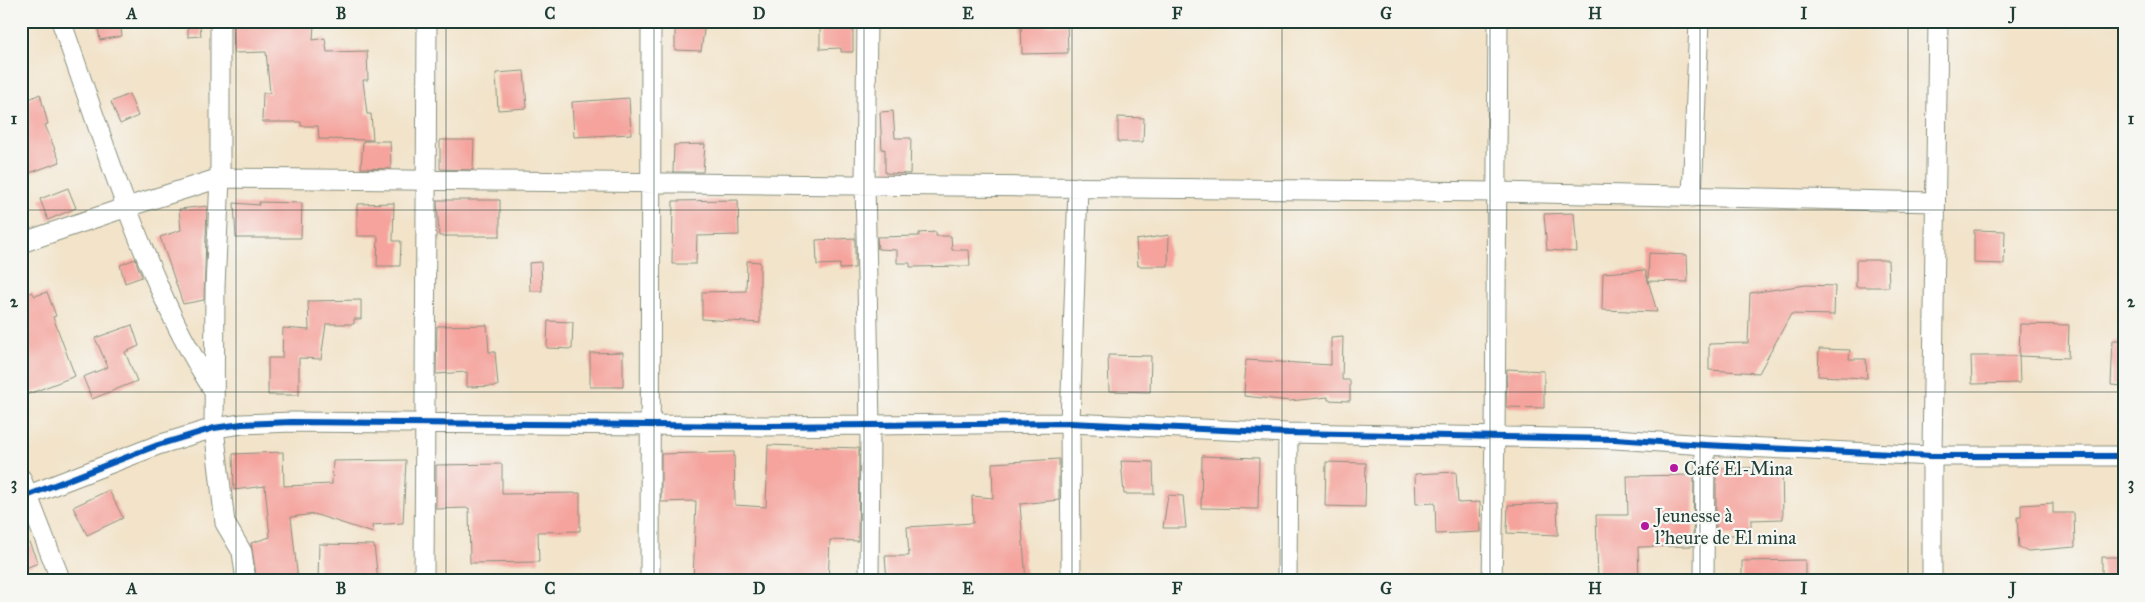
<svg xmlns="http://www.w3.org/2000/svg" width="2145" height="602" font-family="'IM FELL Great Primer',serif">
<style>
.building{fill:#f5a39c}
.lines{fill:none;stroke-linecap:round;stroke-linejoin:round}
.minor-casing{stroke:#88907e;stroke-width:21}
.minor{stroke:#fff;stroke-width:19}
.cycleway-casing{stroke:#f6f6f2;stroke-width:9}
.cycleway{stroke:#0057b8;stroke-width:6}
.grid{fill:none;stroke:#1f3d34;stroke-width:1;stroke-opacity:0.55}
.poi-dot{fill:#b5179e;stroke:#f6f6f2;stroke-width:2}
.labels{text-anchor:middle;stroke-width:4.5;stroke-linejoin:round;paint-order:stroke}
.poi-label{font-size:19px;fill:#1f3d34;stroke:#f6f6f2;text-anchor:start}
.neatline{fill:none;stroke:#1f3d34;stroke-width:2}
.grid-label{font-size:16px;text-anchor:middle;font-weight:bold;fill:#1f3d34}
</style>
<rect width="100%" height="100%" fill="#f6f6f2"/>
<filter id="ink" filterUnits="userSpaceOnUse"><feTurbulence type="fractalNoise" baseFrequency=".02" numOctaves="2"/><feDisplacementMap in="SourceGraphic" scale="10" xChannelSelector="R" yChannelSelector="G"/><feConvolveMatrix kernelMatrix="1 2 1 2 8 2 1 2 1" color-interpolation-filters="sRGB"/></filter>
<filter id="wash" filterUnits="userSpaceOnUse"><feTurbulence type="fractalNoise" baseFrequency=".0096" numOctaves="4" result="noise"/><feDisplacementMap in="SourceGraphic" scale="20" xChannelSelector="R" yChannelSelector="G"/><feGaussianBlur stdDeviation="1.12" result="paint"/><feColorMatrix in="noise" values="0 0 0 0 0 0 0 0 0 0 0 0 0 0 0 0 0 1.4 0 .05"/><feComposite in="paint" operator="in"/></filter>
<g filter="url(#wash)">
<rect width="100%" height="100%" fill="#f2e3c9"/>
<g id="blocks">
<!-- building -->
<path class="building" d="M 97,21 L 120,21 L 122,36 L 100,40 Z
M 233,21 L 314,24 L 313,40 L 325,38 L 327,52 L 367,51 L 368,80 L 363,80 L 367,114 L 371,114 L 373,140 L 319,139 L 318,126 L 301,126 L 301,122 L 262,122 L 263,93 L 270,93 L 266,52 L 234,53 Z
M 675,22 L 705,24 L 701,51 L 675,50 Z
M 188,24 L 200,24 L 201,36 L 188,37 Z
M 1067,24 L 1068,53 L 1022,54 L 1021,25 Z
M 820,25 L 853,25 L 853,52 L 841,52 L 841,48 L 820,49 Z
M 524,71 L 527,108 L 498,110 L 496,73 Z
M 40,94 L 48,124 L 45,125 L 60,162 L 21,176 L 21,103 Z
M 129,94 L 138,116 L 120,124 L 111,102 Z
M 629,98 L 631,134 L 574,137 L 572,102 Z
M 893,111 L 895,138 L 911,138 L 910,174 L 885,173 L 885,149 L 882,150 L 880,112 Z
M 1118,117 L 1144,118 L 1143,142 L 1118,142 Z
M 440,140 L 474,140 L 473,170 L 440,169 Z
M 363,141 L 390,141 L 391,169 L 361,168 Z
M 705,144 L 703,172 L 673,172 L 674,145 Z
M 68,188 L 76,208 L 48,220 L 40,199 Z
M 437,200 L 500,200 L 500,236 L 439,236 Z
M 738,200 L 739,235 L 697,236 L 696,264 L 672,264 L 673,201 Z
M 259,202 L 302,203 L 301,238 L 236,238 L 234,203 L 259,205 Z
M 394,203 L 393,241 L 401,241 L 400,266 L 377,266 L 378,236 L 357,236 L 357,204 Z
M 207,206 L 204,300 L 183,304 L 160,237 L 181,230 L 179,209 Z
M 1574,213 L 1577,252 L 1547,250 L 1544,214 Z
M 1974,230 L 2005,231 L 2004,264 L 1974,263 Z
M 936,232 L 936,236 L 951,236 L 952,250 L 969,250 L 970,266 L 910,267 L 910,263 L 897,263 L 897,250 L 878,249 L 877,237 L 919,236 L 919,233 Z
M 1169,235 L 1168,266 L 1138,266 L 1136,240 Z
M 855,238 L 855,268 L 840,269 L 840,264 L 817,265 L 816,240 Z
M 1649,253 L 1687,255 L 1688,282 L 1648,281 Z
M 135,259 L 142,277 L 125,283 L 120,265 Z
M 1856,260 L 1888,260 L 1889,287 L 1856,287 Z
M 747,261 L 760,262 L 760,323 L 702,319 L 702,292 L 746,291 Z
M 541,262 L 542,291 L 530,291 L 529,263 Z
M 1645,270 L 1657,312 L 1602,310 L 1603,273 Z
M 1806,285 L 1835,286 L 1834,315 L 1791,314 L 1759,373 L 1709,370 L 1709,344 L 1748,343 L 1750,293 Z
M 32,292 L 35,296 L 47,292 L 56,316 L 53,317 L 75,376 L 26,395 L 21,384 L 21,297 Z
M 361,300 L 361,319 L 354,319 L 354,324 L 326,324 L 321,359 L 299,358 L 299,395 L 268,395 L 268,358 L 282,358 L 283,328 L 309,330 L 308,301 Z
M 548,321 L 573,322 L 572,349 L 547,348 Z
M 2020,324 L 2069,325 L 2068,358 L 2019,356 Z
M 132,325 L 139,346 L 125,352 L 137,381 L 92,399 L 83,377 L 108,367 L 95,338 Z
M 487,325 L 489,352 L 495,352 L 498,386 L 467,387 L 467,372 L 436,374 L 437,326 Z
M 1343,337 L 1342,380 L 1350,380 L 1350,401 L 1328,400 L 1328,397 L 1290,401 L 1244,396 L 1246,360 L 1331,365 L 1331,338 Z
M 2113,340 L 2124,340 L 2124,386 L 2111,385 Z
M 1819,349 L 1850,350 L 1849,359 L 1866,359 L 1867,378 L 1818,376 Z
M 623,352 L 623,387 L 590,387 L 590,353 Z
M 1108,355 L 1151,356 L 1150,392 L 1109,391 Z
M 1971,356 L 2019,356 L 2020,383 L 1972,384 Z
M 1507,369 L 1544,371 L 1544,408 L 1506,407 Z
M 768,445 L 859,448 L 858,541 L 830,540 L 828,581 L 693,581 L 696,501 L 661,502 L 661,454 L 734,452 L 735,505 L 766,507 Z
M 283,452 L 284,486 L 332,484 L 333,461 L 406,460 L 403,523 L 372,525 L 373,533 L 314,514 L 291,517 L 298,581 L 257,581 L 251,543 L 270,537 L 265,486 L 234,490 L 233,454 Z
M 1202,456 L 1259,458 L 1258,509 L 1201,508 Z
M 1059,459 L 1059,500 L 1020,504 L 1026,581 L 887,581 L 885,556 L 909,556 L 907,527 L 973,523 L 972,496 L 993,498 L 992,463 Z
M 1121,461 L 1153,462 L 1154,494 L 1124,494 Z
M 1326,462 L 1366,463 L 1365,507 L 1325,506 Z
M 502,464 L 502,494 L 580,493 L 580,531 L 538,532 L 539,562 L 470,563 L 469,508 L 436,509 L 436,465 Z
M 1782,467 L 1783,519 L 1751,520 L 1751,535 L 1716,535 L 1716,468 Z
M 1456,472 L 1458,503 L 1480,502 L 1481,532 L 1436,534 L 1435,503 L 1416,504 L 1415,474 Z
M 1694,475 L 1693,546 L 1638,547 L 1639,581 L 1598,581 L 1596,515 L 1628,515 L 1627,476 Z
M 109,490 L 123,518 L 87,535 L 73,507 Z
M 1168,495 L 1183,496 L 1186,528 L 1163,528 Z
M 1557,503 L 1558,535 L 1507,533 L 1508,505 Z
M 2053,503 L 2053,513 L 2074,513 L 2075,547 L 2028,551 L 2019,547 L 2017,517 L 2021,517 L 2021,505 Z
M 21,524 L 38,563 L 21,570 Z
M 319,544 L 374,545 L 378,581 L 318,581 Z
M 2102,557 L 2124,557 L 2124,580 L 2102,581 Z
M 1805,560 L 1805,581 L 1742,581 L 1742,561 Z"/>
</g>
</g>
<g filter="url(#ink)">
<use href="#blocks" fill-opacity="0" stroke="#88907e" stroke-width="1"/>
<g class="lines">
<!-- minor casing -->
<g class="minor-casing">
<path id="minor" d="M 61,21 C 97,122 129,226 175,322 C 186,345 199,367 212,388
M 220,21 L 220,178 L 215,287 L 214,428 L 225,523 L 242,552 L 246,581
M 867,21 L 865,184 L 870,426 L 869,581
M 1692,197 L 1699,21
M 21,243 L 127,207 L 220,178 L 1497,192 L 1935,202
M 21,478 L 61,581
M 21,498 L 158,445 L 214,428 L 242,424 L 292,422 L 768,426 L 1070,423 L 1288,433 L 1615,439 L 1705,445 L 1932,456 L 2124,456
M 424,581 L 427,21
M 650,581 L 651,21
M 1071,581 L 1070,423 L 1078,187
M 1287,581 L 1288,433
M 1492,581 L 1495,436 L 1498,21
M 1704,581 L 1705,445
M 1932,581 L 1932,456 L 1938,21"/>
</g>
<!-- minor -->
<use href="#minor" class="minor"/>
<!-- cycleway casing -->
<g class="cycleway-casing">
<path id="cycleway" d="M 21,498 L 158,445 L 214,428 L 242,424 L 292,422 L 768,426 L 1070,423 L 1288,433 L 1615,439 L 1705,445 L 1932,456 L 2124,456"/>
</g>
<!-- cycleway -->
<use href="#cycleway" class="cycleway"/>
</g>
</g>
<!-- grid -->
<path class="grid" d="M 236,21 L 236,581M 446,21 L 446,581M 654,21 L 654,581M 864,21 L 864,581M 1072,21 L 1072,581M 1282,21 L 1282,581M 1490,21 L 1490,581M 1700,21 L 1700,581M 1908,21 L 1908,581M 21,210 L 2124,210M 21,392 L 2124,392"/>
<!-- markers -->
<g class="poi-dot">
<circle cx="1674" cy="468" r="5"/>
<circle cx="1645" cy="526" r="5"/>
</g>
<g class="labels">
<!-- poi labels -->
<g class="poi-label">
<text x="1684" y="475">Café El-Mina</text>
<text x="1655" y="522">Jeunesse à<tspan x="1655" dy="22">l'heure de El mina</tspan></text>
</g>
</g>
<!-- margin -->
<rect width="2145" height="602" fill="none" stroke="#f6f6f2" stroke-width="55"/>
<rect x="28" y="28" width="2090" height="546" class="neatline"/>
<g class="grid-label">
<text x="132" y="19">A</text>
<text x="341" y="19">B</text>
<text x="550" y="19">C</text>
<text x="759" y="19">D</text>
<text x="968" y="19">E</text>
<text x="1177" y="19">F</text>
<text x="1386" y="19">G</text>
<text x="1595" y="19">H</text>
<text x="1804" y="19">I</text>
<text x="2013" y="19">J</text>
<text x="14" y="124">1</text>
<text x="2131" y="124">1</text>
<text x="14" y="307">2</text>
<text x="2131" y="307">2</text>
<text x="14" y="489">3</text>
<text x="2131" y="489">3</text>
<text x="132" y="594">A</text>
<text x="341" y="594">B</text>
<text x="550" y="594">C</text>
<text x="759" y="594">D</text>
<text x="968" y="594">E</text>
<text x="1177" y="594">F</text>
<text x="1386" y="594">G</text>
<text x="1595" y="594">H</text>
<text x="1804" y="594">I</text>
<text x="2013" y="594">J</text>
</g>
</svg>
